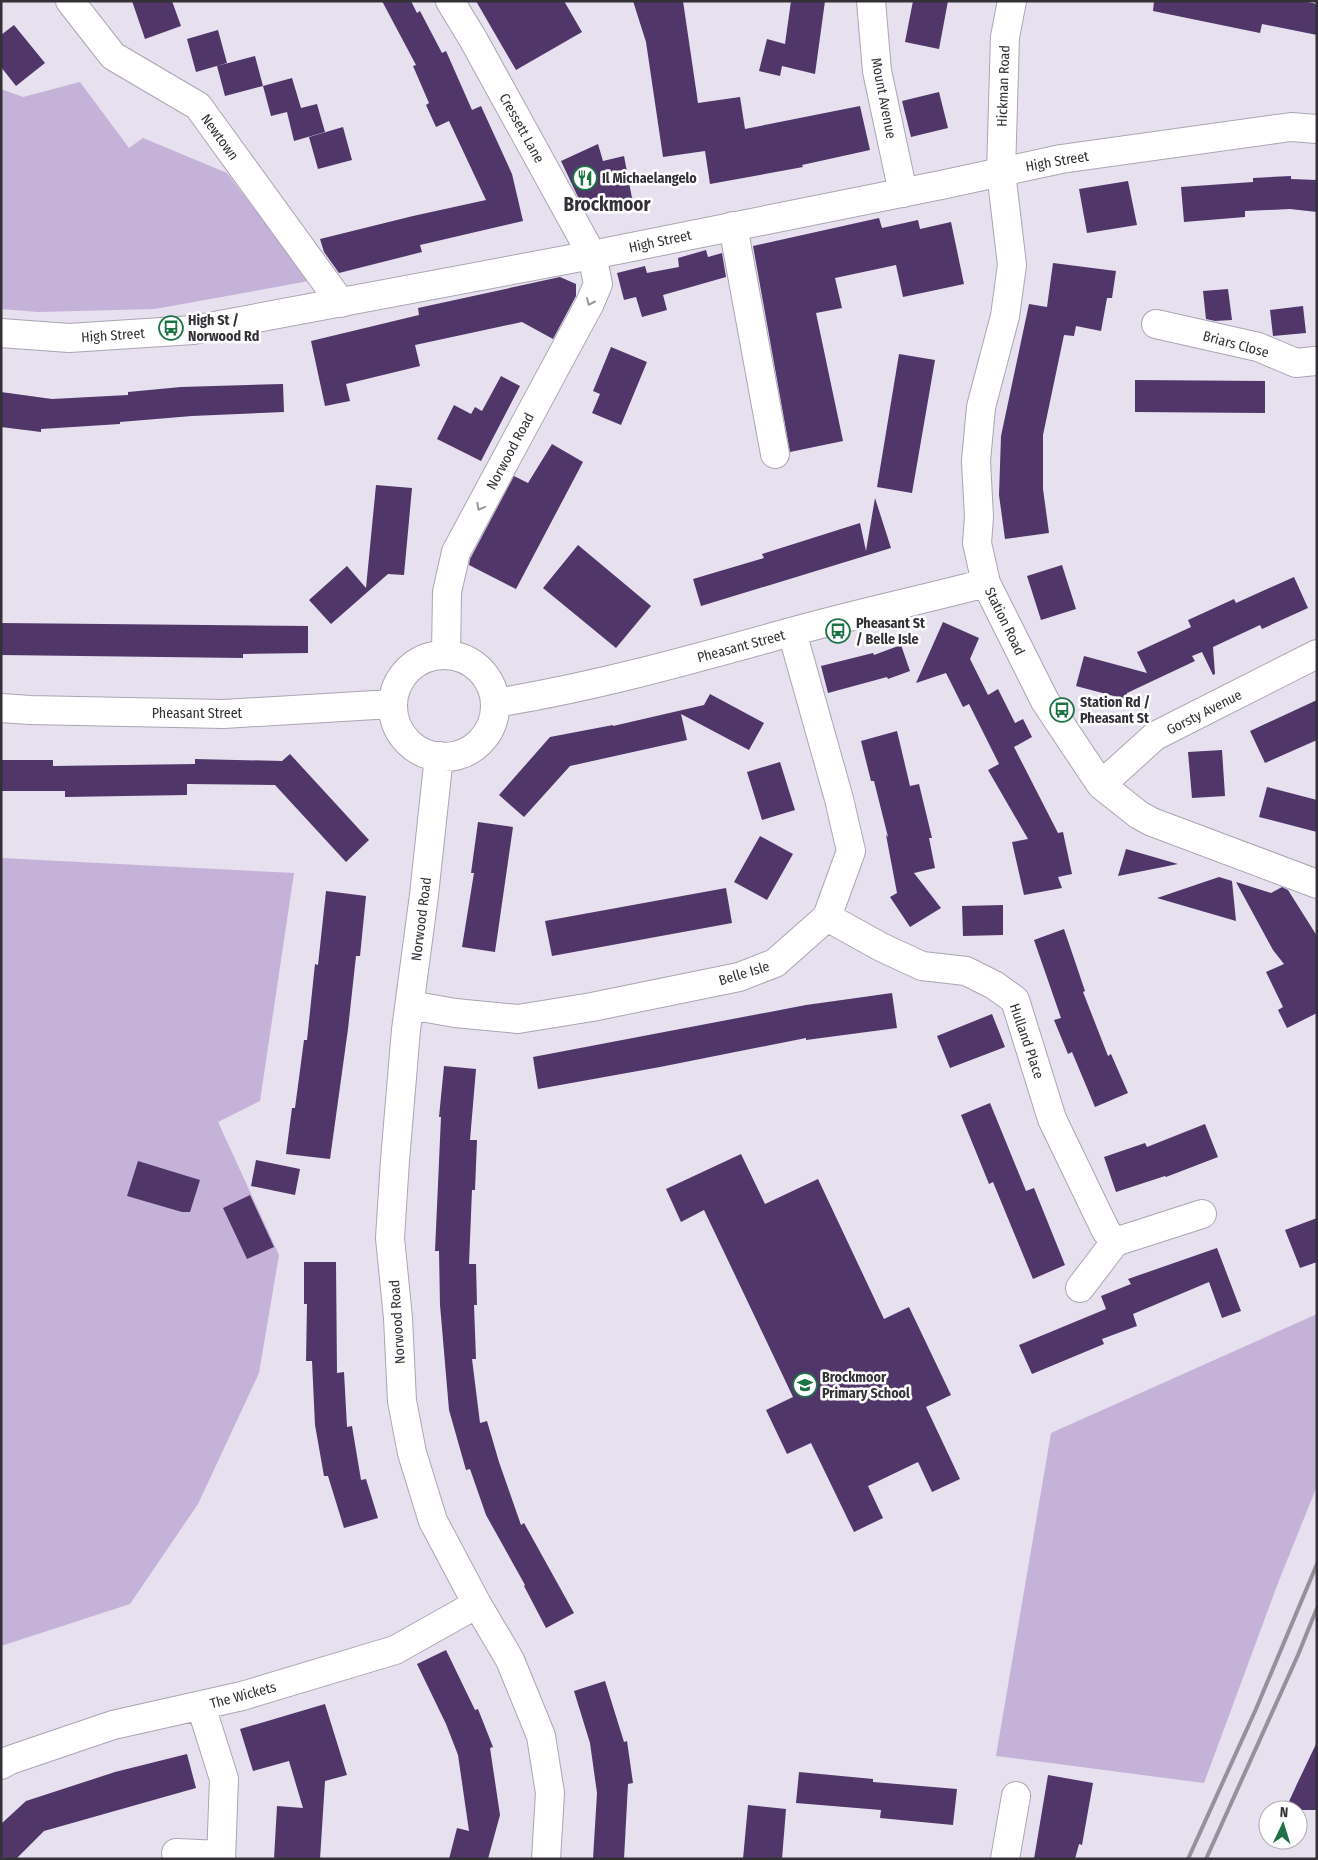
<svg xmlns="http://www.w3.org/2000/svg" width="1318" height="1860" font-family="'Fira Sans Condensed',sans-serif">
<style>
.green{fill:#c4b2d9}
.building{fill:#503669}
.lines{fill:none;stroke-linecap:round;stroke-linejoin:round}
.minor-casing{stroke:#aba5b3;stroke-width:30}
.major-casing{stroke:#aba5b3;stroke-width:30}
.minor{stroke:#fff;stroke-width:28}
.major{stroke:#fff;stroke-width:28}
.rail{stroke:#95919b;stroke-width:4}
.oneway{stroke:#99989a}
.labels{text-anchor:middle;stroke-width:5;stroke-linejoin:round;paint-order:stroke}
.street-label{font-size:14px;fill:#333136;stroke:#fff}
.poi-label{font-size:14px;font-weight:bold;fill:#333136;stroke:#fff;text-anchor:start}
.district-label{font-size:19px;font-weight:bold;fill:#333136;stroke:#fff}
</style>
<rect width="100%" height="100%" fill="#e6e0ef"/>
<!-- green -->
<path class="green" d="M 80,82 L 129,148 L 143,138 L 227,173 L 309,281 L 155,309 L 38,312 L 1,309 L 1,89 L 23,97 Z
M 1,858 L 294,873 L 260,1101 L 218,1122 L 279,1255 L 259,1373 L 198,1504 L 130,1604 L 1,1646 Z
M 1317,1314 L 1317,1486 L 1278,1583 L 1204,1783 L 996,1756 L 1051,1433 Z"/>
<!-- building -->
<path class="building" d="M 132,1 L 172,1 L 181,26 L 145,39 Z
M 382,1 L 411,1 L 417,13 L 420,11 L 442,53 L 446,51 L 472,110 L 481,106 L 512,174 L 523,221 L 420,245 L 422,252 L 339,273 L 324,252 L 320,239 L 413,216 L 486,200 L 449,121 L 436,127 L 426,105 L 429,103 L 413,66 L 416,65 Z
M 476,1 L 564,1 L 582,32 L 516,70 Z
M 633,1 L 683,1 L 698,103 L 740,97 L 745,129 L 860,106 L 870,150 L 802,165 L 803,167 L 710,184 L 705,151 L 663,157 L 646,42 Z
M 791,1 L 825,1 L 815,74 L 782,66 L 780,76 L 759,71 L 767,39 L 785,44 Z
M 913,1 L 948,1 L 939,49 L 905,42 Z
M 1154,1 L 1303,1 L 1317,4 L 1317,35 L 1262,24 L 1260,33 L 1153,11 Z
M 14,25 L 45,63 L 16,86 L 1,67 L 1,35 Z
M 218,30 L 227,63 L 196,72 L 187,39 Z
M 255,56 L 263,86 L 225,96 L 217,66 Z
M 292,78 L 301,108 L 317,104 L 325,132 L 294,141 L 287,112 L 271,116 L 263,86 Z
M 939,92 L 948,128 L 911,137 L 902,101 Z
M 343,127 L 352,160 L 318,169 L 309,137 Z
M 598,144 L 603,161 L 624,156 L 632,198 L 590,207 L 578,197 L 561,161 Z
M 1291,176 L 1291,179 L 1317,180 L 1317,212 L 1290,209 L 1245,211 L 1245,217 L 1184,222 L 1181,187 L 1253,182 L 1253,178 Z
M 1128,181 L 1137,225 L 1087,233 L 1079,189 Z
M 879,218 L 882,228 L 918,220 L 920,229 L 951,222 L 964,284 L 903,297 L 896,265 L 835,278 L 842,308 L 816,313 L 843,441 L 790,452 L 753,246 Z
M 706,250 L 708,257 L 722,253 L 726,277 L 663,295 L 667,310 L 642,317 L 636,297 L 624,300 L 617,273 L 645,266 L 647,273 L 679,267 L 678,258 Z
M 1053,263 L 1116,271 L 1112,298 L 1107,298 L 1101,331 L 1076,326 L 1074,336 L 1064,335 L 1043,435 L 1043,489 L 1049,533 L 1005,539 L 999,495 L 1001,436 L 1029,304 L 1047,307 Z
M 560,277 L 576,284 L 576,296 L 553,339 L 522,322 L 415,345 L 420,366 L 346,384 L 350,401 L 325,406 L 311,341 L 419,315 L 418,308 Z
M 1228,289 L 1232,320 L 1215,321 L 1206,319 L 1203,291 Z
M 1303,306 L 1306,333 L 1273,336 L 1270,310 Z
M 611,347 L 647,362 L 621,425 L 592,413 L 600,394 L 593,391 Z
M 899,354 L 935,360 L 912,493 L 877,487 Z
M 501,376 L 520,386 L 481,461 L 437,439 L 454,405 L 471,414 L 475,407 L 482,411 Z
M 1135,380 L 1265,381 L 1265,413 L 1135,412 Z
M 283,384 L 284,412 L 192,416 L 120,422 L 120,424 L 41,429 L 41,432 L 1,427 L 1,392 L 52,399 L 128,395 L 128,392 L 181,387 Z
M 552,444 L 583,462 L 516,589 L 469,565 L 470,559 L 514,476 L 528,483 Z
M 376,485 L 412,488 L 404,575 L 388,574 L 331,624 L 309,600 L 347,566 L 366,588 Z
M 875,498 L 891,548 L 701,606 L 693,579 L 764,558 L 762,554 L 860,523 L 866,551 Z
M 578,545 L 651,606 L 616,648 L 543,588 Z
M 1062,565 L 1076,609 L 1041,620 L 1027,576 Z
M 1294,577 L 1308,608 L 1262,629 L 1260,625 L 1213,647 L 1215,674 L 1213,675 L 1202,652 L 1192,656 L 1195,661 L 1127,693 L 1125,699 L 1076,686 L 1084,656 L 1147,673 L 1137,652 L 1191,627 L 1188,620 L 1234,599 L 1236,603 Z
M 943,622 L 979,638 L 970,659 L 988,695 L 998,689 L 1015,723 L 1023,719 L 1032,737 L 1014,747 L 1058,833 L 1063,832 L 1072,874 L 1058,877 L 1062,888 L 1024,895 L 1012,842 L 1028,839 L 988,770 L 999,764 L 969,704 L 963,707 L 946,673 L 916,683 Z
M 1,623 L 308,626 L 308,653 L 243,654 L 243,658 L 1,655 Z
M 901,645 L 910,671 L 888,679 L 887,677 L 828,693 L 821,666 L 873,653 L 874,655 Z
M 710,694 L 764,723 L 749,750 L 681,714 L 687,740 L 570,766 L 524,817 L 499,795 L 550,737 L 613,725 L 613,726 L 704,705 Z
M 1317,700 L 1317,740 L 1265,763 L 1250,731 Z
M 897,731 L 910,786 L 919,784 L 932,838 L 929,838 L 935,868 L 914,873 L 941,908 L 910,927 L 890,897 L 897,893 L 886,835 L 888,837 L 874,781 L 871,781 L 861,741 Z
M 1222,750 L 1225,796 L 1192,798 L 1188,752 Z
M 290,754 L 369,840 L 346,862 L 275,785 L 187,784 L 187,795 L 65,797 L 65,791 L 1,791 L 1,760 L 53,760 L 53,766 L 195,764 L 195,759 L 282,761 Z
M 780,762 L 795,810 L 762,820 L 747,772 Z
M 1267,787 L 1317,800 L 1317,832 L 1259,817 Z
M 478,822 L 513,827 L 495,952 L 462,947 L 474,873 L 471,873 Z
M 760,836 L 793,854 L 767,900 L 734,882 Z
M 1126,849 L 1178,864 L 1118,876 Z
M 1219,877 L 1232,881 L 1236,921 L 1157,898 Z
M 1236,882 L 1271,893 L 1282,887 L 1288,890 L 1317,936 L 1317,1013 L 1287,1028 L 1278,1010 L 1283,1007 L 1266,972 L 1284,964 L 1273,950 Z
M 726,888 L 732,923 L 552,956 L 545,921 Z
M 326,891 L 366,896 L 360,956 L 356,956 L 348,1029 L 330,1159 L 286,1154 L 292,1108 L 295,1108 L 304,1040 L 307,1040 L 315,964 L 318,965 Z
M 1003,905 L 1003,935 L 963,936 L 962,906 Z
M 1064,929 L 1085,991 L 1083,992 L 1108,1056 L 1111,1054 L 1128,1093 L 1095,1107 L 1072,1052 L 1068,1054 L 1054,1020 L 1061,1018 L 1034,940 Z
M 892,993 L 897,1028 L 806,1040 L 806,1038 L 660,1067 L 538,1089 L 533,1057 L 806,1005 Z
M 992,1014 L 1005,1047 L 950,1068 L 937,1036 Z
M 444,1066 L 476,1069 L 470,1140 L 477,1140 L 475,1190 L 472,1190 L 469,1264 L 476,1264 L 477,1305 L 474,1305 L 476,1359 L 472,1359 L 480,1423 L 487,1421 L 499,1462 L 521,1525 L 524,1523 L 574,1613 L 546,1628 L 524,1586 L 525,1585 L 486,1515 L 470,1469 L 466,1470 L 449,1410 L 440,1305 L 439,1251 L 435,1251 L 441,1117 L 439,1117 Z
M 990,1103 L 1026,1191 L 1034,1188 L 1065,1265 L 1033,1279 L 993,1182 L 989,1184 L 961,1115 Z
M 1205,1124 L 1218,1157 L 1166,1177 L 1165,1176 L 1116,1192 L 1104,1157 L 1145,1143 L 1147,1147 Z
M 741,1154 L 765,1204 L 818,1179 L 884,1319 L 909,1307 L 951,1395 L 926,1407 L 960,1479 L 932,1492 L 918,1462 L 868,1486 L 883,1518 L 854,1532 L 811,1443 L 787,1454 L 766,1410 L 793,1397 L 704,1210 L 681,1222 L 666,1189 Z
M 256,1160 L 300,1169 L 295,1195 L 251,1186 Z
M 138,1161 L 200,1180 L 190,1212 L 182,1212 L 127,1196 Z
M 250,1195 L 274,1247 L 247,1259 L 223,1208 Z
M 1317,1218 L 1317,1262 L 1300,1268 L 1285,1230 Z
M 1217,1248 L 1241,1311 L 1222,1318 L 1209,1282 L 1133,1314 L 1137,1326 L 1102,1339 L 1104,1344 L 1032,1374 L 1019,1345 L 1106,1309 L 1101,1296 L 1131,1284 L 1128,1279 Z
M 304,1262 L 336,1262 L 337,1373 L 344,1372 L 347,1427 L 352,1426 L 361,1480 L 366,1479 L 378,1518 L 344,1528 L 328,1476 L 324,1476 L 315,1425 L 312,1361 L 306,1361 L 307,1304 L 304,1304 Z
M 446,1650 L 475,1710 L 478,1709 L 493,1747 L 490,1748 L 500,1815 L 488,1859 L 449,1859 L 457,1828 L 469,1831 L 458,1755 L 446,1724 L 417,1664 Z
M 605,1681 L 624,1742 L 627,1741 L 633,1783 L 628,1784 L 624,1859 L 593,1859 L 597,1793 L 590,1743 L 574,1691 Z
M 325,1704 L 347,1775 L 325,1781 L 320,1859 L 274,1859 L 277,1806 L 303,1808 L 289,1761 L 253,1771 L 240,1729 Z
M 1317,1742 L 1317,1810 L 1285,1810 L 1297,1784 Z
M 187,1754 L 196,1788 L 44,1831 L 16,1859 L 1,1859 L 1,1824 L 26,1801 L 115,1772 Z
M 799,1772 L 873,1779 L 873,1782 L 957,1789 L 953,1825 L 880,1818 L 881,1810 L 796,1803 Z
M 1048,1775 L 1093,1783 L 1082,1845 L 1079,1844 L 1075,1859 L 1034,1859 Z
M 748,1805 L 786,1809 L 782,1859 L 743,1859 Z"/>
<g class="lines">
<!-- minor casing -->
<g class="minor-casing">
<path id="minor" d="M 70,1 L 113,56 L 198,106 L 341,303
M 871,1 L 877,71 L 903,193
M 1012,1 L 1005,37 L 1001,172 L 1012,265 L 1005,316 L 981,407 L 976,461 L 979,517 L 977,543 L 986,583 L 1045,701 L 1101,785 L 1139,815 L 1152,822 L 1317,884
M 733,226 L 775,454
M 1156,324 L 1258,347 L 1296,363 L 1315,361
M 446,654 L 447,592 L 456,552 L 590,303 L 598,284 L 592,255 L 473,39 L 450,1
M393 706a51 51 0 1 1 102 0a51 51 0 1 1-102 0Z
M 495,703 C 595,687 693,659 791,632 C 855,614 921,600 986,583
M 1,708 L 30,710 L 224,714 L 392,704
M 439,756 L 424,895 L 406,1030 L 395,1160 L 390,1238 L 398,1318 L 402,1401 L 412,1453 L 433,1521 L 477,1604 L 510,1660 L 541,1736 L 550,1793 L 546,1859
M 1101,785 L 1155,736 L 1317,654
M 827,917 L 881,947 L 922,966 L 966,971 L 994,985 L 1015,1000 L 1052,1119 L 1106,1231 L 1115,1242
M 410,1005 L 455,1013 L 518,1019 L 592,1007 L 739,977 L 775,963 L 827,917 L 851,851 L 839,799 L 792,632
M 1080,1288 L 1115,1242 L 1202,1214
M 201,1706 L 224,1779 L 221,1859
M 1,1765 L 10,1760 L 113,1725 L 242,1696 L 395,1650 L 477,1604
M 176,1853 L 221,1855
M 1005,1859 L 1016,1796"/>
</g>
<!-- major casing -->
<g class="major-casing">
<path id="major" d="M 1,333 L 69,338 L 193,330 L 592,255 L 941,185 L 1061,159 L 1291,127 L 1317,129"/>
</g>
<!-- minor -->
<use href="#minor" class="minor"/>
<!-- major -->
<use href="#major" class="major"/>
<!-- rail -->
<path class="rail" d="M 1188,1859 L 1256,1709 L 1317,1564
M 1206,1859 L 1298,1655 L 1317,1608"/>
</g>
<!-- one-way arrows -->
<defs><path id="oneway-chevron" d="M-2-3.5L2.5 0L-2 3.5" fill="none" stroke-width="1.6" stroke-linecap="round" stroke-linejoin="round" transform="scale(1.25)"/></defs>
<g class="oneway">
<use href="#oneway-chevron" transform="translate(590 302) rotate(114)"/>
<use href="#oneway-chevron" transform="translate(480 507) rotate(118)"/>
</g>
<!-- icons -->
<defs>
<g id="restaurant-ring" transform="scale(1.25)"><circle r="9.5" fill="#fff" stroke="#1b7346" stroke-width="1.5"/><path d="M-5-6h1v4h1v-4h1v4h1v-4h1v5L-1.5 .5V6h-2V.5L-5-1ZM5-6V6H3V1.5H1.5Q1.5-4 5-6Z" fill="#1b7346"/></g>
<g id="bus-ring" transform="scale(1.25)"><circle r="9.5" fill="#fff" stroke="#1b7346" stroke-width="1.5"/><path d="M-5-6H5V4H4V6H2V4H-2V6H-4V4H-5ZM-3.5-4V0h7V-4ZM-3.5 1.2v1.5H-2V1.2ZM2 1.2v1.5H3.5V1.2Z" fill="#1b7346"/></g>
<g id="school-ring" transform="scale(1.25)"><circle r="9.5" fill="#fff" stroke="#1b7346" stroke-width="1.5"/><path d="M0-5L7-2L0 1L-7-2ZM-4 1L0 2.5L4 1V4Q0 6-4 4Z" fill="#1b7346"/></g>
</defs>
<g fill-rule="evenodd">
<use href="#restaurant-ring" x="585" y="178"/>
<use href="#bus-ring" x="171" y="328"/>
<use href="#bus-ring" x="838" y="631"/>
<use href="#bus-ring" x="1062" y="710"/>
<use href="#school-ring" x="805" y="1385"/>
</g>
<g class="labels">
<!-- street labels -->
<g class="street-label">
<text transform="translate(1003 86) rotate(-88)" y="5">Hickman Road</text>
<text transform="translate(884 98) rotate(79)" y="5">Mount Avenue</text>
<text transform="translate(522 128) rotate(61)" y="5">Cressett Lane</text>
<text transform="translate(220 137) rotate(54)" y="5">Newtown</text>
<text transform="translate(1057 161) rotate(-10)" y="5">High Street</text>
<text transform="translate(660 241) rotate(-12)" y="5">High Street</text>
<text transform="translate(113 335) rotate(-4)" y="5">High Street</text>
<text transform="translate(1236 344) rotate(15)" y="5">Briars Close</text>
<text transform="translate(510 451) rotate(-62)" y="5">Norwood Road</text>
<text transform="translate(1005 621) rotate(64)" y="5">Station Road</text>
<text transform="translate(741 646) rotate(-15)" y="5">Pheasant Street</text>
<text transform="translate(1204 712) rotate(-27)" y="5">Gorsty Avenue</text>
<text x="197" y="718">Pheasant Street</text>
<text transform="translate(421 919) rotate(-83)" y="5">Norwood Road</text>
<text transform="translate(744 973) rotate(-17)" y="5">Belle Isle</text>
<text transform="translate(1027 1041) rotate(71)" y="5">Hulland Place</text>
<text transform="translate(397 1322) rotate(-94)" y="5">Norwood Road</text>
<text transform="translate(243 1695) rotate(-15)" y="5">The Wickets</text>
</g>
<!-- poi labels -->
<g class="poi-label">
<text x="602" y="183">Il Michaelangelo</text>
<text x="188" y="325">High St /<tspan x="188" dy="16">Norwood Rd</tspan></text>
<text x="856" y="628">Pheasant St<tspan x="856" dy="16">/ Belle Isle</tspan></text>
<text x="1080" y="707">Station Rd /<tspan x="1080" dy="16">Pheasant St</tspan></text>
<text x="822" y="1382">Brockmoor<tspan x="822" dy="16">Primary School</tspan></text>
</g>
<!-- district labels -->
<g class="district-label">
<text x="607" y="211">Brockmoor</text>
</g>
</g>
<!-- border -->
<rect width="1318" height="1860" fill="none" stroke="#333136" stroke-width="5"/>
<!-- north arrow -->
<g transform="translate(1283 1825) rotate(4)"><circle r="24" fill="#ffffff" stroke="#adadaf"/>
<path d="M0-4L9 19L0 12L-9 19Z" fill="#1b7346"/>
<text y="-8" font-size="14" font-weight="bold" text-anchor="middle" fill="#333136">N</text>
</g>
</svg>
